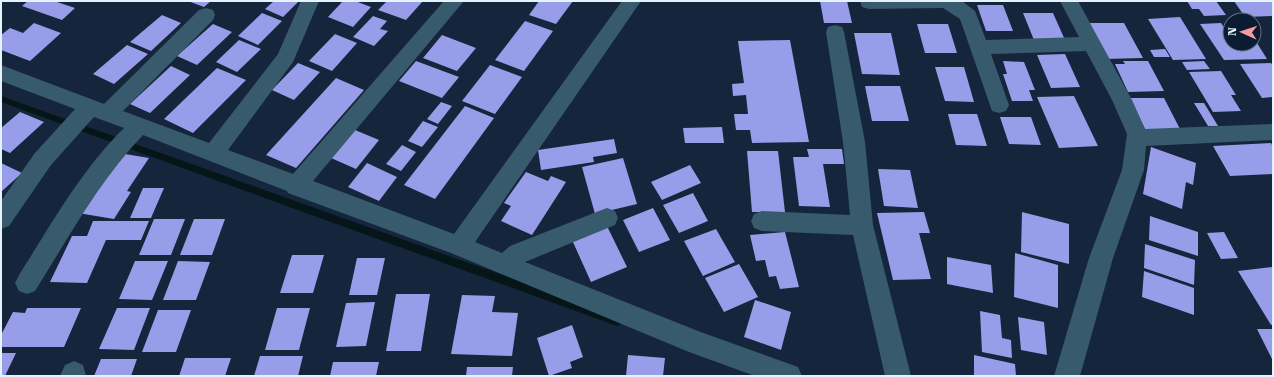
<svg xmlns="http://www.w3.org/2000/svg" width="1274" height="377" font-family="'Roboto Serif',serif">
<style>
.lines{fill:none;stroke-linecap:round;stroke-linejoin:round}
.stream{fill:#061518;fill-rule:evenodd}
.building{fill:#989de9}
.minor{fill:#375a6c;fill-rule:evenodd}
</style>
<rect width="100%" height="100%" fill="#14253c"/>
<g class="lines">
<!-- stream -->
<path class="stream" d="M 1,96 L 617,316 L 621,318 L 622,321 L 621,324 L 617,326 L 1,102 Z"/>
</g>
<!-- building -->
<path class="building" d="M 28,1 L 54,1 L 75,8 L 62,20 L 22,6 Z
M 188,1 L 211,1 L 204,7 Z
M 274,1 L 299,1 L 283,17 L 265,9 Z
M 343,1 L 355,1 L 371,7 L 353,27 L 328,17 Z
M 387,1 L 423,1 L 406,20 L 378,10 Z
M 539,1 L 573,1 L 556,24 L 529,15 Z
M 820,1 L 847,1 L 852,23 L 824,23 Z
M 1187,1 L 1216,1 L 1226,15 L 1204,16 L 1199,9 L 1192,9 Z
M 1234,1 L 1273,1 L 1273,16 L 1245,17 Z
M 977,5 L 1003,5 L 1013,31 L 986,31 Z
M 262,13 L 282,21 L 258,45 L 238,36 Z
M 1023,13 L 1053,13 L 1065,40 L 1034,40 Z
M 162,15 L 181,23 L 151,51 L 130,42 Z
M 373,16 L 387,21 L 380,29 L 388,31 L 374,46 L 353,37 Z
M 1180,17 L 1206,59 L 1173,60 L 1148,19 Z
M 525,21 L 553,31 L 524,71 L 495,60 Z
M 34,23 L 61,33 L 30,61 L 1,50 L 1,35 L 10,28 L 23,33 Z
M 1086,23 L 1124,23 L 1143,58 L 1104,59 Z
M 1221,23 L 1225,29 L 1230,29 L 1230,44 L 1257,43 L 1267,59 L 1224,60 L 1200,24 Z
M 213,24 L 232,32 L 197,65 L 177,56 Z
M 917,24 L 948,24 L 957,53 L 925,53 Z
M 854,33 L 891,33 L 900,75 L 862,74 Z
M 335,34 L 357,43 L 332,71 L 309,61 Z
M 442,35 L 476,48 L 457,71 L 423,58 Z
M 239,40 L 261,49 L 237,72 L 216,62 Z
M 790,40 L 809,142 L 752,143 L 750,130 L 736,130 L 734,114 L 748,114 L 746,95 L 733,96 L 732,84 L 744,83 L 738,41 Z
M 127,45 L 148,54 L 114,84 L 93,74 Z
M 1165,49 L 1170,57 L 1154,57 L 1150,50 Z
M 1065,54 L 1080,87 L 1051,88 L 1037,55 Z
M 416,61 L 459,77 L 442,98 L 399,81 Z
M 1003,61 L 1024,62 L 1035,90 L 1029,90 L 1033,101 L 1012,101 L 1003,74 L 1007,74 Z
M 1123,61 L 1148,61 L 1164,91 L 1128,92 L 1115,64 L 1125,64 Z
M 1204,61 L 1210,69 L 1187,70 L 1182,62 Z
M 298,63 L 320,72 L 294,100 L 272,90 Z
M 1271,63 L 1273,66 L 1273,97 L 1262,98 L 1240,64 Z
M 490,65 L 522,77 L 495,114 L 462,101 Z
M 171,66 L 190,75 L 150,113 L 130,104 Z
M 935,67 L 964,67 L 974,102 L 945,101 Z
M 217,68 L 246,80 L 193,133 L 164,119 Z
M 1221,71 L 1236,95 L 1231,95 L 1241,111 L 1213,112 L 1189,72 Z
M 336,78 L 364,90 L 296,168 L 266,155 Z
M 865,86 L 900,86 L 909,121 L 872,121 Z
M 1074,96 L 1098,146 L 1059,148 L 1037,97 Z
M 1130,98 L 1164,98 L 1180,129 L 1145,129 Z
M 441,102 L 452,106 L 438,124 L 427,119 Z
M 1194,103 L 1204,103 L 1218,126 L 1208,126 Z
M 465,106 L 494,118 L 435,199 L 404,185 Z
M 20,112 L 44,122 L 10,153 L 1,149 L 1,128 Z
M 948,114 L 977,114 L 987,146 L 956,145 Z
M 1000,117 L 1031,117 L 1041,145 L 1009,144 Z
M 423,121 L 438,127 L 422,147 L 408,141 Z
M 722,127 L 724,143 L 685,143 L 683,128 Z
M 355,130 L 379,140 L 356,169 L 331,158 Z
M 614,139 L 617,153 L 593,157 L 594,162 L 541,170 L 538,150 Z
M 1271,143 L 1273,147 L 1273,174 L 1230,176 L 1213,146 Z
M 402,145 L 416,152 L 401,171 L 386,164 Z
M 1151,147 L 1196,163 L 1193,185 L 1186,182 L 1182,209 L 1143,194 Z
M 807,149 L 842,149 L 844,164 L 823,164 L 830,207 L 799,206 L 793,157 L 809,157 Z
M 747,151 L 778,151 L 785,212 L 752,212 Z
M 119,153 L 149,158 L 127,191 L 131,192 L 114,219 L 78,213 Z
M 623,158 L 637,204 L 595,214 L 582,167 Z
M 1,163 L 22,173 L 1,192 Z
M 367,163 L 397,177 L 379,201 L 348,187 Z
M 690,165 L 701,183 L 662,200 L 651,182 Z
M 878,169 L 910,170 L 918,208 L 884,206 Z
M 526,172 L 548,181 L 551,176 L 566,182 L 532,235 L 501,221 L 511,206 L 504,203 Z
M 143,188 L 164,188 L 151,218 L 130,218 Z
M 693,193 L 708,221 L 679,233 L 663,205 Z
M 653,208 L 670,240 L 639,252 L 623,220 Z
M 924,212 L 930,233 L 919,233 L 931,279 L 893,280 L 877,213 Z
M 1022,212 L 1069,224 L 1069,264 L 1021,252 Z
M 1150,216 L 1198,232 L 1198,256 L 1149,240 Z
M 154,219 L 185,219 L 171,255 L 139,255 Z
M 194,219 L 225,219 L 212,255 L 180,255 Z
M 93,221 L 149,221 L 141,240 L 106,240 L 87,283 L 50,282 L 72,236 L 87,236 Z
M 607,226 L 627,267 L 591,282 L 572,240 Z
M 716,229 L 735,262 L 703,276 L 684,241 Z
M 785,232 L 799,287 L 780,289 L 776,276 L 769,277 L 765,260 L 756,261 L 750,235 Z
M 1224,232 L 1238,258 L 1221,259 L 1207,233 Z
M 1145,244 L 1195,260 L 1194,285 L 1144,268 Z
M 1015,253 L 1058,265 L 1058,308 L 1014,297 Z
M 292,255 L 324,255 L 313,293 L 280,293 Z
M 947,257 L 991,265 L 993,293 L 947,284 Z
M 357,258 L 385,258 L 377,295 L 349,295 Z
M 135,261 L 168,261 L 152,300 L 119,299 Z
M 178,261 L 210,262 L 196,300 L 163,300 Z
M 739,264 L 758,297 L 724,312 L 705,278 Z
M 1273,267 L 1273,324 L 1271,325 L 1238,271 Z
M 1144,271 L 1194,288 L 1194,315 L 1142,297 Z
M 396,294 L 430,294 L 421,351 L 386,351 Z
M 462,295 L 495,296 L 492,312 L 518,313 L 512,356 L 451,354 Z
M 755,300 L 791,312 L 781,350 L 744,337 Z
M 375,302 L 366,346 L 336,347 L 346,303 Z
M 27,308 L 81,308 L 64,347 L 1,347 L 1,335 L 13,312 L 25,313 Z
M 117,308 L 150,308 L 134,350 L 99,349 Z
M 277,308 L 310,308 L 299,350 L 265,350 Z
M 158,310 L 191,310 L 176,352 L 142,352 Z
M 980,311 L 1000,315 L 1002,338 L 1011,340 L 1012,358 L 982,352 Z
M 1018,317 L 1044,322 L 1047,355 L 1021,350 Z
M 572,325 L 583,357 L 570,362 L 572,368 L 549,376 L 537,338 Z
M 1257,329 L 1273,329 L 1273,361 Z
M 1,353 L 16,353 L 5,376 L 1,376 Z
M 628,355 L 665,358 L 663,376 L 626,376 Z
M 974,355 L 1015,364 L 1016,376 L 974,376 Z
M 260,356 L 303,356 L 298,376 L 254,376 Z
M 185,358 L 231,358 L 225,376 L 179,376 Z
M 101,359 L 137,359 L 131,376 L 94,376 Z
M 333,362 L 379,362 L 376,376 L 330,376 Z
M 467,367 L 513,367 L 512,376 L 466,376 Z"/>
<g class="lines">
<!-- minor -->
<path class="minor" d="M 301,1 L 319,1 L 293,62 L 228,150 L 293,174 L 444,1 L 464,1 L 313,181 L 454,234 L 622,1 L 641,1 L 475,242 L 502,253 L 510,246 L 599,211 L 607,208 L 615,211 L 618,218 L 615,225 L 525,262 L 698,331 L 798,367 L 802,376 L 755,376 L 689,352 L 451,253 L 288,193 L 287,191 L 143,135 C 99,181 69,237 35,291 L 27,294 L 19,291 L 15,283 L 19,275 C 51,225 81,170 124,128 L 94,117 L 51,165 L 9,226 L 1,229 L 1,201 L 35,153 L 75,109 L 1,81 L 1,65 L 104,104 L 199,10 L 206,8 L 213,10 L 215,15 L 213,20 L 123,111 L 209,143 L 278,54 Z
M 860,1 L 962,1 L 975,11 L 986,40 L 1079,37 L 1060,1 L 1078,1 L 1132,100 L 1145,129 L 1273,124 L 1273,140 L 1146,146 L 1144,170 L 1113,258 L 1080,376 L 1054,376 L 1089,258 L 1122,170 L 1127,134 L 1112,100 L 1086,51 L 991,54 L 1009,105 L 1006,111 L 999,113 L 992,111 L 960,19 L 943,8 L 869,9 L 862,7 Z
M 835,25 L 842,27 L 844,32 L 865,142 L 873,225 L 911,376 L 885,376 L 853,235 L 762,231 L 754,228 L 751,221 L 754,214 L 762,211 L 850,215 L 843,142 L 826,32 L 828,27 Z
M 74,361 L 83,365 L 86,376 L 60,376 L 65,365 Z"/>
</g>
<!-- border -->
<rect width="1274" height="377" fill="none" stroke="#e8f1fe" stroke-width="4"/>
<!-- north arrow -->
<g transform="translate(1242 32) rotate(273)"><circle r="19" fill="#0b1b31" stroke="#637183"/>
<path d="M0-3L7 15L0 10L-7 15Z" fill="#f49aa0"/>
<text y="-6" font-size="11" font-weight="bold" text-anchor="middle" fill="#e8f1fe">N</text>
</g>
</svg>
